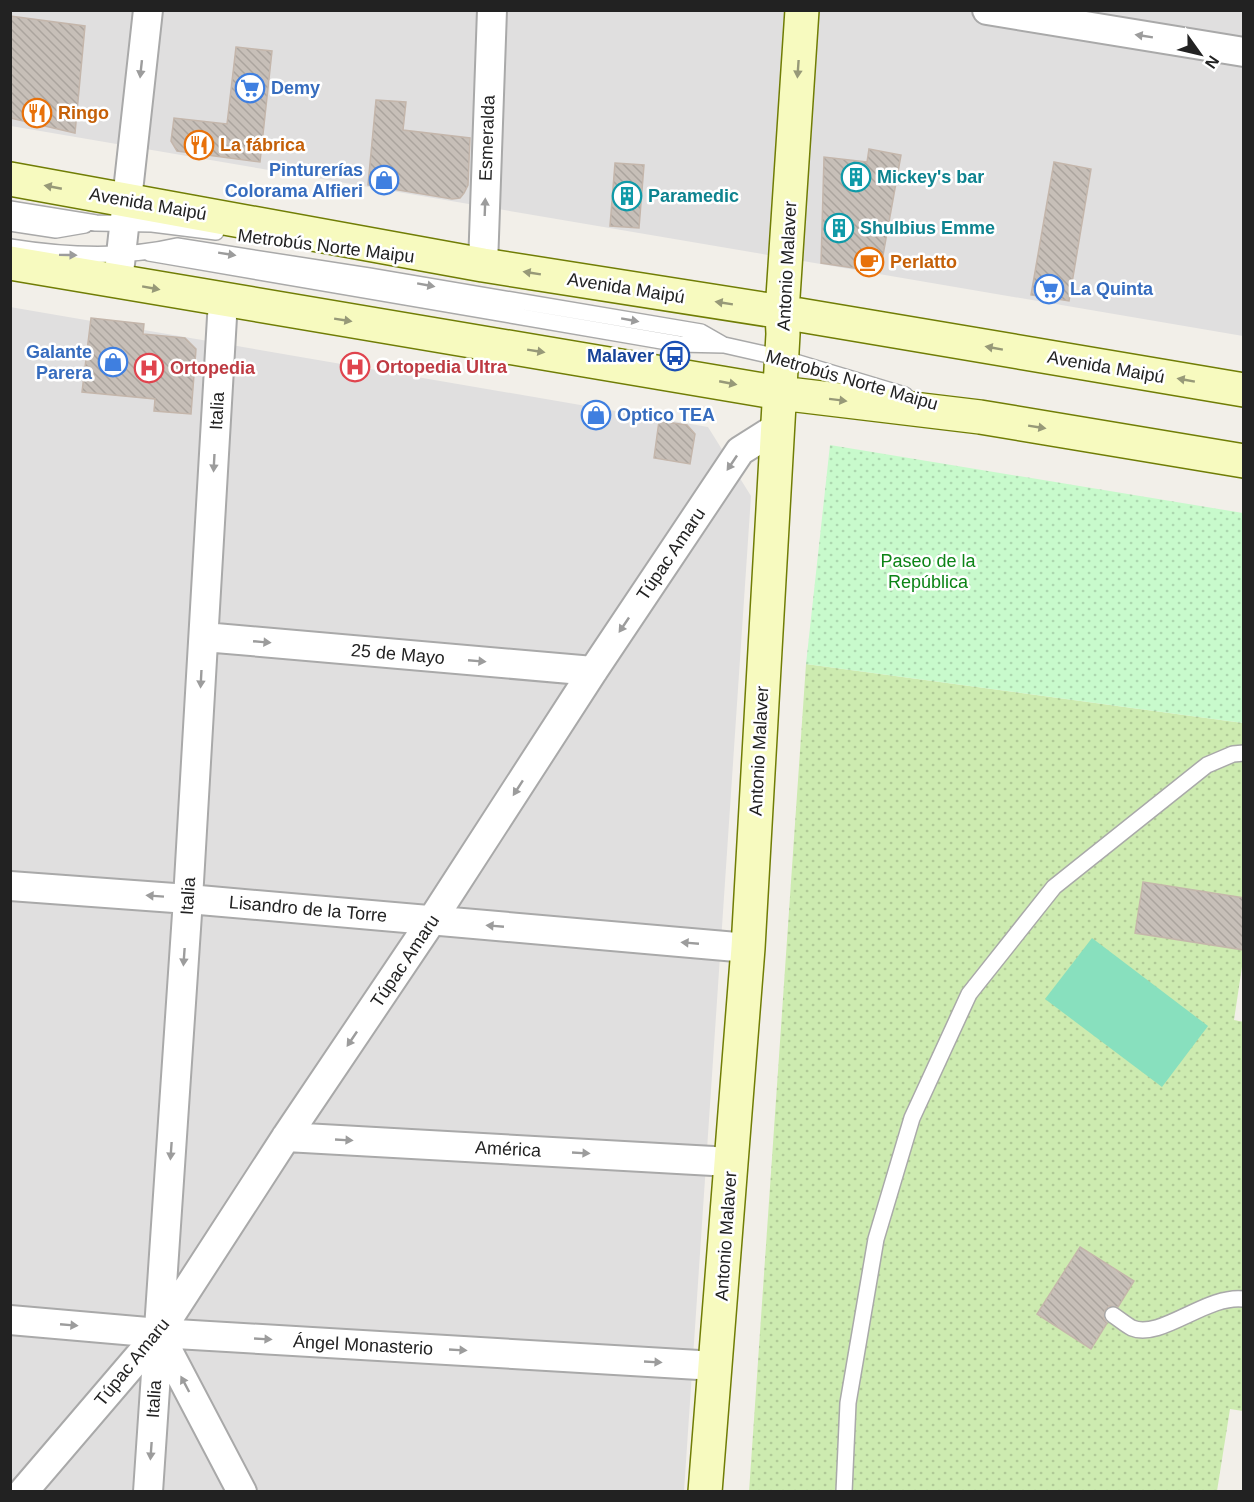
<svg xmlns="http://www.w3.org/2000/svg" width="1254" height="1502" font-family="Helvetica,sans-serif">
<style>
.residential{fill:#e0dfdf}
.grass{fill:url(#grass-dots);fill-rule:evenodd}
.park{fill:url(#park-dots)}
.pitch{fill:#88e0be}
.building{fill:url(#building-back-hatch);stroke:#c4b6ab;stroke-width:1.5}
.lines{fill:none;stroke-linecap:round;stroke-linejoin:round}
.lane-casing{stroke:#a9a9a9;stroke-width:18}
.street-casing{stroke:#a9a9a9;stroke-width:32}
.secondary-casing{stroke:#707d05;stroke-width:36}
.lane{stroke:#fff;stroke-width:15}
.street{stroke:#fff;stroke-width:28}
.secondary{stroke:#f7fabf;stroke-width:33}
.oneway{fill:#9c9c9c}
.oneway2{fill:#979978}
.labels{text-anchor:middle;stroke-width:5;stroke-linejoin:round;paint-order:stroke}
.shop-label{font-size:18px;font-weight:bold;fill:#366cbe;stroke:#fff;text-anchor:start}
.food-label{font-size:18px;font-weight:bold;fill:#c56008;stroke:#fff;text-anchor:start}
.street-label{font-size:18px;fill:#222;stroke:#fff}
.culture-label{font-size:18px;font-weight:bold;fill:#0d838f;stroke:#fff;text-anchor:start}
.transit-label{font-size:18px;font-weight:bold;fill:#164399;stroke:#fff;text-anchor:end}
.health-label{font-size:18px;font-weight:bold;fill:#be3a42;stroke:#fff;text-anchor:start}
.park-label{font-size:18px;fill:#0c8416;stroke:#fff}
</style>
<defs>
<pattern id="grass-dots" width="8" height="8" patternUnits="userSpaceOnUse" patternTransform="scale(1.5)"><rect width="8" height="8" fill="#cdebb0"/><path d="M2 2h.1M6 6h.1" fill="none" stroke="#b0c997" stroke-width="1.8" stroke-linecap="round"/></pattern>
<pattern id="park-dots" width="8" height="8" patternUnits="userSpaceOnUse" patternTransform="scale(1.5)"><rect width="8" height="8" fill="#c8facc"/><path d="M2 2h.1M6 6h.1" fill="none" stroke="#acd6af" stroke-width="1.8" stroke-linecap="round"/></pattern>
<pattern id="building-back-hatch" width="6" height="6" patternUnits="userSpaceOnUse" patternTransform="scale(1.5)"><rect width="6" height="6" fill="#c7bfb8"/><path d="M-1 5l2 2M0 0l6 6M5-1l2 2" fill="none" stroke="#aba49e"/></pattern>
</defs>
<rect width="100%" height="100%" fill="#f2efe9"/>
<!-- residential -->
<path class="residential" d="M 10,11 L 1243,11 L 1243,336 L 11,126 Z
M 10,307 L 708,427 L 751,496 L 684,1491 L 11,1491 Z"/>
<!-- grass -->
<path class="grass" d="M 806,664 L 1243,723 L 1243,960 L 1234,1020 L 1244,1022 L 1243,1411 L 1230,1409 L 1217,1491 L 749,1492 ZM 1080,1247 L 1133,1281 L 1091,1349 L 1037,1314 Z"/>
<!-- park -->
<path class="park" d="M 830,445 L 1243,513 L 1243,723 L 806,664 Z"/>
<!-- pitch -->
<path class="pitch" d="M 1092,938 L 1208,1026 L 1162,1087 L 1045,999 Z"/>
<!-- building -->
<path class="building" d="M 10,16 L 85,26 L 75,133 L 10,118 Z
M 236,47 L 272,51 L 260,162 L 177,151 L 171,141 L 174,118 L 227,124 Z
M 376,100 L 406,102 L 403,130 L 470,138 L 468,185 L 464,193 L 460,198 L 452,199 L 368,185 Z
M 869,149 L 901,155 L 880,272 L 821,263 L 824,157 L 867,162 Z
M 1054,162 L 1091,169 L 1069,301 L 1031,295 Z
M 615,163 L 644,165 L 639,228 L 610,226 Z
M 91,318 L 144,324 L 143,334 L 185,338 L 196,349 L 191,414 L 154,411 L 155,399 L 82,392 Z
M 659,421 L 687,425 L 695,434 L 690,464 L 654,458 Z
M 1143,882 L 1244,898 L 1244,950 L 1135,933 Z
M 1080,1247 L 1134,1281 L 1118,1307 L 1109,1306 L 1105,1310 L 1104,1319 L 1107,1323 L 1091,1349 L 1037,1314 Z"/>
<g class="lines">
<!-- lane casing -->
<g class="lane-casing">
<path id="lane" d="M 10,209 L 96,223 L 152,224 L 216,232
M 10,223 L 56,230 L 85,225
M 10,247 C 66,256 122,259 177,246 L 369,276 L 701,332 L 722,344
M 149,253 L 679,344 L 724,345 L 782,358 L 905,395
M 1113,1315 C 1119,1319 1126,1325 1132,1328 C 1161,1340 1207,1294 1244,1299
M 844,1492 L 848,1403 L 876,1239 L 912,1118 L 969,994 L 1054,887 L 1207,765 L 1233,754 L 1244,753"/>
</g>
<!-- street casing -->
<g class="street-casing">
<path id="street" d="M 987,10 L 1244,52
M 483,265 L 492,10
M 118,282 L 148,10
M 204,637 L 593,671
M 10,886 L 188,899 L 748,948
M 286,1137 L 731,1162
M 10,1320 L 159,1333 L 716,1366
M 159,1334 L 242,1492
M 23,1492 L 159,1333 L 286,1137 L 432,920 L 593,671 L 740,451 L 778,427
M 148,1492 L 188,899 L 223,300"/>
</g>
<!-- secondary casing -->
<g class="secondary-casing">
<path id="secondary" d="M 10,179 L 483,265 L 782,312 L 1244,390
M 10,263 L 780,393 L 980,417 L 1244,461
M 705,1492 L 748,948 L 783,334 L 782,312 L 802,10"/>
</g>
<!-- lane -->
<use href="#lane" class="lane"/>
<!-- street -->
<use href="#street" class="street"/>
<!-- secondary -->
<use href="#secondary" class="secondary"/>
</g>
<!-- one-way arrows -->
<defs><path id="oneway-solid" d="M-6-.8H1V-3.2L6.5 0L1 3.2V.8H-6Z" transform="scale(1.5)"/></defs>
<g class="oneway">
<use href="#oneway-solid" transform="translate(1144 36) rotate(-171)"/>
<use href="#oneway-solid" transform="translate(141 69) rotate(96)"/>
<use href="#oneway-solid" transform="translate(485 207) rotate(-88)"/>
<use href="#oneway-solid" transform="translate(227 254) rotate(9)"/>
<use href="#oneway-solid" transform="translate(68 255) rotate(1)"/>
<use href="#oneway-solid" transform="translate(426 285) rotate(10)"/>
<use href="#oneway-solid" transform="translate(630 320) rotate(10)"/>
<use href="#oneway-solid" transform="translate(214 463) rotate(93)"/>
<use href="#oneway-solid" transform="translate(732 463) rotate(124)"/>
<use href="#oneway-solid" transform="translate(624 625) rotate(124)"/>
<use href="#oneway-solid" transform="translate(262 642) rotate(5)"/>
<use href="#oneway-solid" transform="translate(477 661) rotate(5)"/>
<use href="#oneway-solid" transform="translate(201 679) rotate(93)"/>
<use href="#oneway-solid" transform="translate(518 788) rotate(123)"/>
<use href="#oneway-solid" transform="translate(155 896) rotate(-176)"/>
<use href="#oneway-solid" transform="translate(495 926) rotate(-175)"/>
<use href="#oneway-solid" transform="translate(690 943) rotate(-175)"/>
<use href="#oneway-solid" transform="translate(184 957) rotate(94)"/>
<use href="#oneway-solid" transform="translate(352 1039) rotate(124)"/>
<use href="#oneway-solid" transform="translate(344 1140) rotate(3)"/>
<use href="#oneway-solid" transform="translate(171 1151) rotate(94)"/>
<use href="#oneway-solid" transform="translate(581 1153) rotate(3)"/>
<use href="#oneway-solid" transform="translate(69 1325) rotate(5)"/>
<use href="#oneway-solid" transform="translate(263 1339) rotate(3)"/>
<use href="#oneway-solid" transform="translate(458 1350) rotate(3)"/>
<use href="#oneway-solid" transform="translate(653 1362) rotate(3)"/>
<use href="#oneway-solid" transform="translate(185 1384) rotate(-118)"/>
<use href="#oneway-solid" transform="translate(151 1451) rotate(94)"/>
</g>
<g class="oneway2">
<use href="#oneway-solid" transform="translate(798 69) rotate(94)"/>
<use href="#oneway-solid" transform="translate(53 187) rotate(-169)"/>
<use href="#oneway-solid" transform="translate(532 273) rotate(-171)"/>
<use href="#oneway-solid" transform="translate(151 288) rotate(10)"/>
<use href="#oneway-solid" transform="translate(724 303) rotate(-171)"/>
<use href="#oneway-solid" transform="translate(343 320) rotate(9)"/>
<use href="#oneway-solid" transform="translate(994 348) rotate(-170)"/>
<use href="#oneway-solid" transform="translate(536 351) rotate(9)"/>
<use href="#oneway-solid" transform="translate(1186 380) rotate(-170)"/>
<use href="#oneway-solid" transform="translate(728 383) rotate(11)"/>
<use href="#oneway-solid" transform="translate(838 400) rotate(7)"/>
<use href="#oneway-solid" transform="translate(1037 427) rotate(9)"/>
</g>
<!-- icons -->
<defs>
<g id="supermarket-ring" transform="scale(1.5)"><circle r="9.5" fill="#fff" stroke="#3f7fe0" stroke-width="1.5"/><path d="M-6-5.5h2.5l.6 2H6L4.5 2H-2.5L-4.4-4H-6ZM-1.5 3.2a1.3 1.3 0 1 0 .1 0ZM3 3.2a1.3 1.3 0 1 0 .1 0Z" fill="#3f7fe0"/></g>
<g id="restaurant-ring" transform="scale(1.5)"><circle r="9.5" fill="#fff" stroke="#e8710a" stroke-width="1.5"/><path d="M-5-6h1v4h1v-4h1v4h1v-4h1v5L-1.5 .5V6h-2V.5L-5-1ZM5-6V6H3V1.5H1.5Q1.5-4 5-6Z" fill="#e8710a"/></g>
<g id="building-ring" transform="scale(1.5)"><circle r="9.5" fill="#fff" stroke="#0f9aa8" stroke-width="1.5"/><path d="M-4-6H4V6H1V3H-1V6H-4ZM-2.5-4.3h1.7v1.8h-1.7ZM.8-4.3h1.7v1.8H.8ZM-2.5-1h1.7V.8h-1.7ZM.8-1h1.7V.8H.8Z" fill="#0f9aa8"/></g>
<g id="shop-ring" transform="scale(1.5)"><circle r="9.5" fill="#fff" stroke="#3f7fe0" stroke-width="1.5"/><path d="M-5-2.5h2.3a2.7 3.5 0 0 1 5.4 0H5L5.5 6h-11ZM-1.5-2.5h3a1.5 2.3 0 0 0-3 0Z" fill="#3f7fe0"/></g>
<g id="cafe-ring" transform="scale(1.5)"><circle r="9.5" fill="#fff" stroke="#e8710a" stroke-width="1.5"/><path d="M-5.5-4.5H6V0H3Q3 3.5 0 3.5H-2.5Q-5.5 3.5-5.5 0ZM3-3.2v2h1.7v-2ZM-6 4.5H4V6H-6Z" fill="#e8710a"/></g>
<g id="bus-ring" transform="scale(1.5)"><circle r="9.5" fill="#fff" stroke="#1a4fb4" stroke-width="1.5"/><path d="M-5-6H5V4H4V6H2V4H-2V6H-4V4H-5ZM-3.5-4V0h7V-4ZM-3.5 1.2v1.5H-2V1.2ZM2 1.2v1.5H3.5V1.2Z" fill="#1a4fb4"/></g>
<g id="hospital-ring" transform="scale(1.5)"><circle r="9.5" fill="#fff" stroke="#e0444e" stroke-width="1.5"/><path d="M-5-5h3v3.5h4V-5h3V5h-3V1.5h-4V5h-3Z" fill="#e0444e"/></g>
</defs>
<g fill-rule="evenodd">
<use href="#supermarket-ring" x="250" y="88"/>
<use href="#restaurant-ring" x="37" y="113"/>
<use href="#restaurant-ring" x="199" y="145"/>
<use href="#building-ring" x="856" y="177"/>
<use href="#shop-ring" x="384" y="180"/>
<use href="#building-ring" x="627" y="196"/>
<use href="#building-ring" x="839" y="228"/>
<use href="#cafe-ring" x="869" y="262"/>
<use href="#supermarket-ring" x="1049" y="289"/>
<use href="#bus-ring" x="675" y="356"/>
<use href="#shop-ring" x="113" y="362"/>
<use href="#hospital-ring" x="355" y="367"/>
<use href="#hospital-ring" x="149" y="368"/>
<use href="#shop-ring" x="596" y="415"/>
</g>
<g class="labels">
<!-- shop labels -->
<g class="shop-label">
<text x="271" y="94">Demy</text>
<text x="363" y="176" text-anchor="end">Pinturerías<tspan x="363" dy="21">Colorama Alfieri</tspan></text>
<text x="1070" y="295">La Quinta</text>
<text x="92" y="358" text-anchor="end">Galante<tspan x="92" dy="21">Parera</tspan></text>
<text x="617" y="421">Optico TEA</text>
</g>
<!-- food labels -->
<g class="food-label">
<text x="58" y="119">Ringo</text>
<text x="220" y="151">La fábrica</text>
<text x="890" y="268">Perlatto</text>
</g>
<!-- street labels -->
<g class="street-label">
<text transform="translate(487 138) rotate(-88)" y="6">Esmeralda</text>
<text transform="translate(148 204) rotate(10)" y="6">Avenida Maipú</text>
<text transform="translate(326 246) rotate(7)" y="6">Metrobús Norte Maipu</text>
<text transform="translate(787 266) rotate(-87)" y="6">Antonio Malaver</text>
<text transform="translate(626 288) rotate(9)" y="6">Avenida Maipú</text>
<text transform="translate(1106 367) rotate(10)" y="6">Avenida Maipú</text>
<text transform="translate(852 380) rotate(16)" y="6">Metrobús Norte Maipu</text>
<text transform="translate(217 411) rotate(-87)" y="6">Italia</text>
<text transform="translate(671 554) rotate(-56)" y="6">Túpac Amaru</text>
<text transform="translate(398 654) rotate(5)" y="6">25 de Mayo</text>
<text transform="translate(759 751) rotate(-87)" y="6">Antonio Malaver</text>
<text transform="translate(188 896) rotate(-86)" y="6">Italia</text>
<text transform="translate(308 909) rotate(5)" y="6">Lisandro de la Torre</text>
<text transform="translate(405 961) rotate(-56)" y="6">Túpac Amaru</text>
<text transform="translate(508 1149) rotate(3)" y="6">América</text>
<text transform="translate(726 1236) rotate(-86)" y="6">Antonio Malaver</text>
<text transform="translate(363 1345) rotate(3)" y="6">Ángel Monasterio</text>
<text transform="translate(132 1362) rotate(-51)" y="6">Túpac Amaru</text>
<text transform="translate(154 1399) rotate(-86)" y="6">Italia</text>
</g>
<!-- culture labels -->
<g class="culture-label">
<text x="877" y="183">Mickey's bar</text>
<text x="648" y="202">Paramedic</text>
<text x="860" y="234">Shulbius Emme</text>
</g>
<!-- transit labels -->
<g class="transit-label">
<text x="654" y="362">Malaver</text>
</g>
<!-- health labels -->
<g class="health-label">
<text x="376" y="373">Ortopedia Ultra</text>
<text x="170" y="374">Ortopedia</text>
</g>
<!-- park labels -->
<g class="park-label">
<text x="928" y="567">Paseo de la<tspan x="928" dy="21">República</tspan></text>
</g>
</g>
<!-- border -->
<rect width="1254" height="1502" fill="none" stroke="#222222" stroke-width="24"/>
<!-- north arrow -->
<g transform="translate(1200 54) rotate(124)" stroke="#ffffff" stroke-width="4.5" paint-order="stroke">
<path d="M0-4.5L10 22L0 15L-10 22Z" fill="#222222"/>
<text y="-9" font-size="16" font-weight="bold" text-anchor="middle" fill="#222222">N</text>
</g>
</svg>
